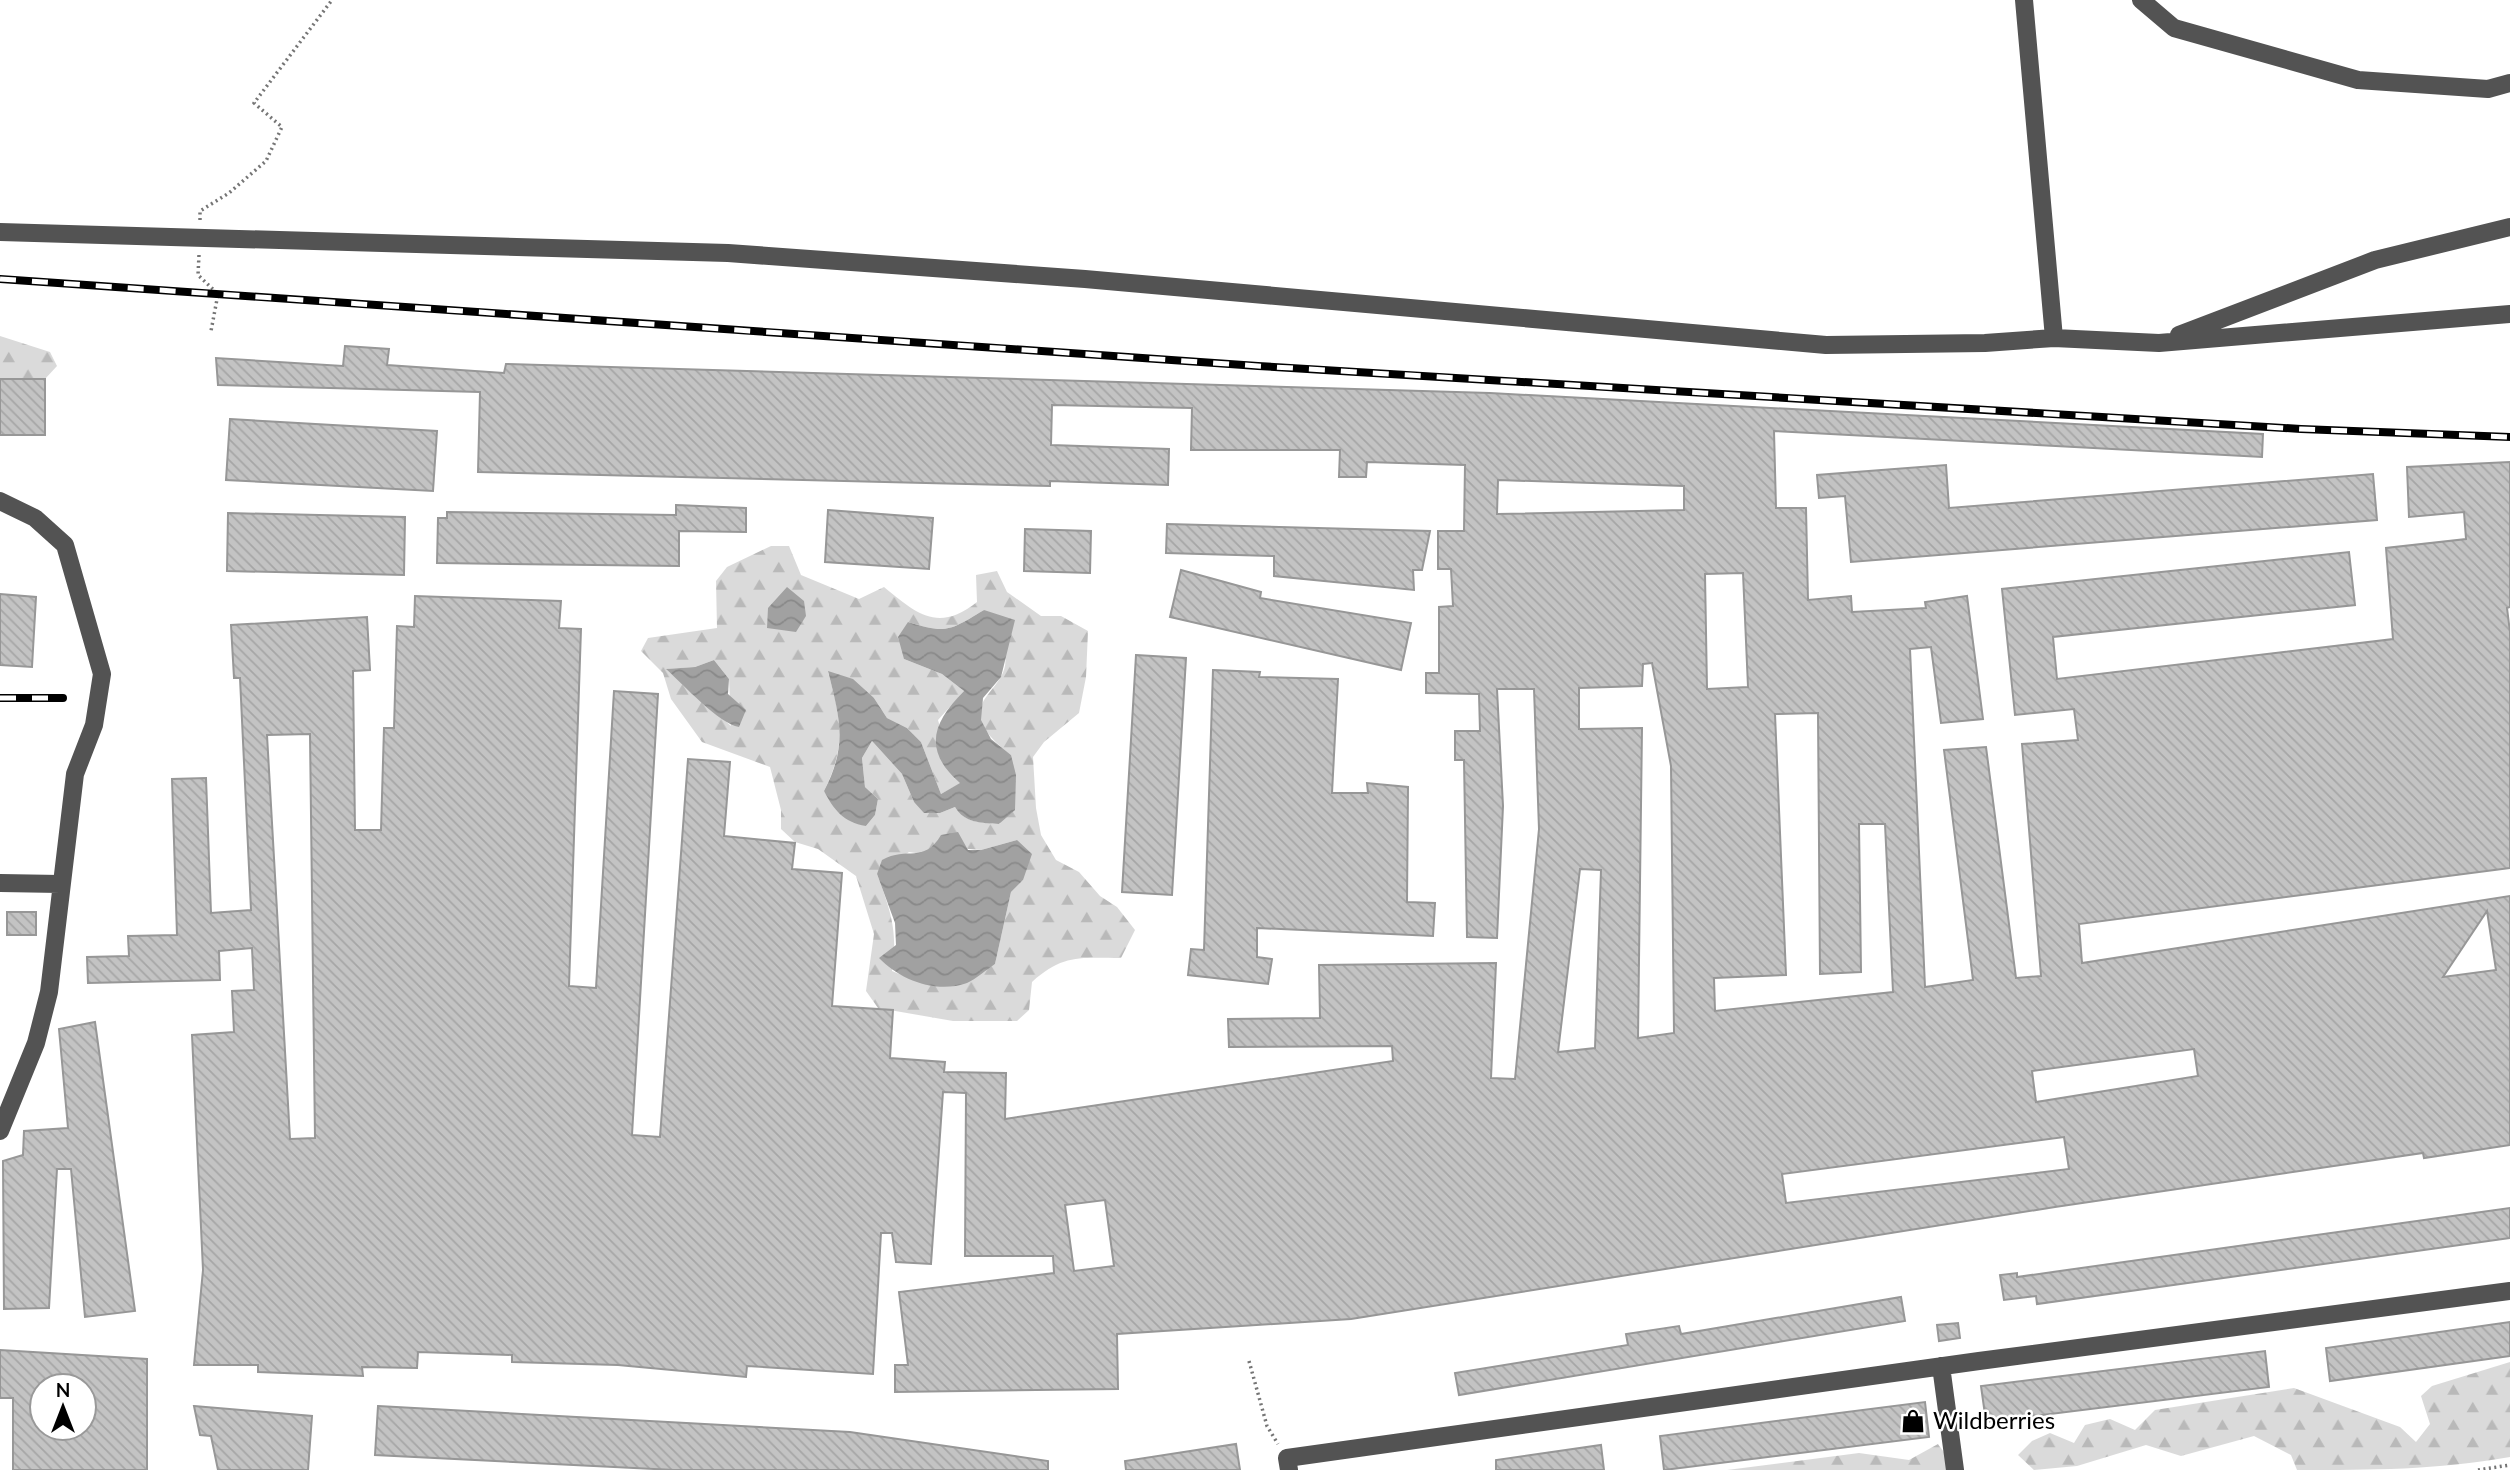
<svg xmlns="http://www.w3.org/2000/svg" width="2510" height="1470" font-family="Lato,sans-serif">
<style>
.forest{fill:url(#forest-firs);fill-rule:evenodd}
.water{fill:url(#water-waves)}
.building{fill:url(#building-back-hatch);stroke:#979797;stroke-width:2;fill-rule:evenodd}
.lines{fill:none;stroke-linecap:round;stroke-linejoin:round}
.path{stroke:#757575;stroke-width:3.5;stroke-dasharray:2 3.5;stroke-linecap:butt}
.minor{stroke:#535353;stroke-width:18}
.rail-casing{stroke:#000;stroke-width:8}
.rail{stroke:#fff;stroke-width:5;stroke-dasharray:16;stroke-linecap:butt}
.labels{text-anchor:middle;stroke-width:5;stroke-linejoin:round;paint-order:stroke}
.poi-label{font-size:24px;fill:#000;stroke:#fff;text-anchor:start}
</style>
<defs>
<pattern id="forest-firs" width="22" height="20" patternUnits="userSpaceOnUse" patternTransform="scale(1.75)"><rect width="22" height="20" fill="#dadada"/><path d="M5 1l3.5 6h-7zM16 11l3.5 6h-7z" fill="#b9b9b9"/></pattern>
<pattern id="water-waves" width="16" height="10" patternUnits="userSpaceOnUse" patternTransform="scale(1.75)"><rect width="16" height="10" fill="#a1a1a1"/><path d="M0 5q4-4 8 0t8 0" fill="none" stroke="#898989"/></pattern>
<pattern id="building-back-hatch" width="6" height="6" patternUnits="userSpaceOnUse" patternTransform="scale(1.75)"><rect width="6" height="6" fill="#c3c3c3"/><path d="M-1 5l2 2M0 0l6 6M5-1l2 2" fill="none" stroke="#a6a6a6"/></pattern>
</defs>
<rect width="100%" height="100%" fill="#fff"/>
<!-- forest -->
<path class="forest" d="M 0,336 L 50,352 L 57,366 L 45,379 L 0,379 Z
M 771,546 L 789,546 L 801,575 L 859,599 L 884,587 C 917,614 938,633 977,602 L 976,575 L 997,571 L 1007,592 L 1041,616 L 1061,616 L 1088,631 L 1086,677 L 1079,713 L 1044,742 L 1033,757 L 1036,808 L 1041,835 L 1056,860 L 1079,872 L 1100,896 L 1117,907 L 1135,930 L 1121,958 C 1080,958 1063,954 1032,982 L 1029,1010 L 1017,1021 L 953,1021 L 878,1008 L 866,991 L 874,934 L 856,876 L 818,849 L 795,842 L 781,829 L 781,810 L 770,767 L 702,742 L 671,699 L 663,673 L 641,651 L 648,638 L 717,628 L 716,581 L 727,567 ZM 984,610 C 990,623 1003,641 1005,655 C 1012,695 941,701 1011,755 L 1000,824 C 983,823 964,823 955,807 L 940,813 L 914,802 L 902,774 L 872,741 L 862,758 L 865,787 L 878,799 L 875,815 L 866,826 L 824,791 C 847,745 841,719 828,672 L 874,698 L 887,718 L 907,728 L 921,742 L 941,794 L 961,783 L 954,778 L 938,720 L 964,691 L 942,674 L 904,659 L 908,622 C 947,634 949,631 984,610 ZM 714,660 L 729,679 L 731,726 L 667,669 L 695,667 ZM 1017,840 L 1023,880 L 1011,892 L 995,964 C 952,992 938,991 892,971 C 898,931 891,912 877,874 L 909,852 L 922,854 L 934,846 L 981,850 Z
M 2510,1362 L 2510,1457 C 2436,1470 2372,1470 2297,1470 L 2291,1455 L 2254,1436 L 2181,1456 L 2146,1445 L 2077,1466 L 2034,1470 L 2018,1455 L 2032,1441 L 2050,1433 L 2074,1443 L 2085,1425 L 2110,1419 L 2135,1430 L 2155,1410 L 2294,1388 L 2400,1427 L 2416,1442 L 2430,1424 L 2421,1396 L 2432,1386 Z
M 1938,1444 L 1946,1455 L 1948,1470 L 1727,1470 L 1859,1453 L 1909,1460 Z"/>
<!-- water -->
<path class="water" d="M 787,587 L 804,601 L 806,616 L 796,632 L 767,628 L 768,608 Z
M 984,610 L 1015,620 L 1001,677 L 983,698 L 981,720 L 991,739 L 1011,755 L 1016,775 L 1015,810 L 999,824 C 982,823 964,823 955,807 L 940,813 L 924,813 L 914,802 L 902,774 L 872,741 L 862,758 L 865,787 L 878,799 L 875,815 L 866,826 C 843,822 834,810 824,791 C 848,745 840,719 828,671 L 853,679 L 874,698 L 887,718 L 907,728 L 921,742 L 941,794 L 960,783 C 922,750 933,722 964,691 L 942,674 L 904,659 L 898,637 L 908,622 C 947,634 949,631 984,610 Z
M 714,660 L 729,679 L 728,694 L 746,710 L 739,727 C 719,724 683,684 666,669 L 695,667 Z
M 958,832 L 968,850 L 981,850 L 1017,840 L 1032,854 L 1023,880 L 1011,892 L 995,964 C 986,970 976,979 967,983 C 936,994 900,980 879,958 L 896,945 L 895,923 L 877,874 L 882,860 C 907,846 924,864 941,835 Z"/>
<!-- building -->
<path class="building" d="M 345,346 L 389,349 L 387,365 L 504,373 L 506,364 L 1490,393 L 2263,434 L 2262,457 L 1774,431 L 1776,508 L 1806,508 L 1808,600 L 1851,596 L 1852,612 L 1926,608 L 1925,602 L 1967,596 L 1983,719 L 1941,723 L 1931,647 L 1910,649 L 1925,987 L 1973,980 L 1944,750 L 1986,747 L 2016,978 L 2041,976 L 2022,744 L 2078,740 L 2074,709 L 2015,715 L 2002,589 L 2349,552 L 2355,605 L 2053,637 L 2057,679 L 2393,639 L 2386,548 L 2466,539 L 2464,512 L 2409,517 L 2407,467 L 2510,462 L 2510,607 L 2507,608 L 2510,632 L 2510,868 L 2079,924 L 2082,963 L 2510,896 L 2510,1145 L 2424,1158 L 2423,1153 L 2055,1207 L 1351,1319 L 1117,1334 L 1118,1389 L 895,1392 L 895,1365 L 908,1365 L 899,1292 L 1054,1273 L 1053,1256 L 965,1256 L 966,1093 L 943,1092 L 931,1264 L 896,1262 L 892,1233 L 881,1233 L 873,1374 L 747,1366 L 746,1377 L 618,1365 L 512,1362 L 512,1355 L 418,1352 L 417,1368 L 362,1367 L 363,1376 L 258,1372 L 258,1365 L 194,1365 L 203,1270 L 192,1035 L 234,1032 L 232,991 L 254,990 L 252,948 L 219,951 L 220,980 L 88,983 L 87,957 L 129,956 L 128,936 L 177,935 L 172,779 L 206,778 L 211,913 L 251,910 L 240,678 L 234,678 L 231,625 L 367,617 L 370,670 L 353,671 L 355,830 L 381,830 L 384,728 L 394,728 L 397,626 L 414,627 L 415,596 L 561,601 L 559,628 L 581,629 L 569,986 L 596,988 L 614,691 L 658,694 L 632,1135 L 660,1137 L 688,759 L 730,762 L 724,836 L 795,843 L 792,869 L 842,873 L 832,1006 L 893,1010 L 890,1058 L 945,1062 L 944,1072 L 1006,1073 L 1005,1119 L 1393,1061 L 1392,1046 L 1229,1047 L 1228,1019 L 1320,1018 L 1319,965 L 1496,963 L 1491,1078 L 1515,1079 L 1539,829 L 1534,689 L 1497,689 L 1503,806 L 1497,938 L 1467,937 L 1464,760 L 1455,760 L 1455,731 L 1480,731 L 1479,694 L 1426,693 L 1426,673 L 1439,673 L 1439,607 L 1453,606 L 1451,569 L 1438,569 L 1438,531 L 1464,531 L 1465,465 L 1367,462 L 1366,477 L 1339,477 L 1340,450 L 1191,450 L 1192,408 L 1052,405 L 1051,445 L 1169,449 L 1168,485 L 1050,481 L 1050,486 L 478,472 L 480,392 L 218,385 L 216,358 L 343,366 ZM 1498,480 L 1684,486 L 1684,510 L 1497,514 ZM 1743,573 L 1748,687 L 1707,689 L 1705,574 ZM 1652,663 L 1671,766 L 1674,1033 L 1638,1038 L 1642,728 L 1579,729 L 1579,688 L 1642,686 L 1643,664 ZM 1818,713 L 1820,974 L 1861,972 L 1859,824 L 1885,824 L 1893,992 L 1715,1011 L 1714,978 L 1786,975 L 1775,714 ZM 310,734 L 315,1138 L 290,1139 L 267,735 ZM 1580,869 L 1601,870 L 1595,1048 L 1558,1052 ZM 2487,911 L 2496,970 L 2443,977 ZM 2194,1049 L 2198,1076 L 2036,1102 L 2032,1071 ZM 2064,1137 L 2069,1169 L 1786,1203 L 1782,1174 ZM 1105,1200 L 1114,1266 L 1074,1271 L 1065,1205 Z
M 0,379 L 45,379 L 45,435 L 0,435 Z
M 230,419 L 437,431 L 433,491 L 226,480 Z
M 1946,465 L 1949,508 L 2373,474 L 2377,520 L 1851,562 L 1845,496 L 1819,498 L 1817,475 Z
M 676,505 L 746,508 L 746,532 L 679,531 L 679,566 L 437,563 L 438,518 L 447,518 L 447,512 L 676,515 Z
M 828,510 L 933,518 L 929,569 L 825,562 Z
M 228,513 L 405,517 L 404,575 L 227,571 Z
M 1167,524 L 1430,531 L 1422,570 L 1413,570 L 1414,590 L 1274,576 L 1274,556 L 1166,553 Z
M 1025,529 L 1091,531 L 1090,573 L 1024,571 Z
M 1181,570 L 1261,592 L 1260,598 L 1411,623 L 1401,670 L 1170,617 Z
M 0,594 L 36,597 L 32,667 L 0,665 Z
M 1136,655 L 1186,658 L 1172,895 L 1122,892 Z
M 1213,670 L 1260,672 L 1259,677 L 1338,679 L 1332,793 L 1368,793 L 1367,783 L 1408,787 L 1407,902 L 1435,903 L 1433,936 L 1257,928 L 1257,957 L 1272,959 L 1268,984 L 1188,975 L 1191,949 L 1204,950 Z
M 7,912 L 36,912 L 36,935 L 7,935 Z
M 95,1022 L 135,1311 L 85,1317 L 71,1169 L 57,1169 L 49,1308 L 4,1309 L 3,1161 L 23,1155 L 24,1131 L 68,1128 L 59,1029 Z
M 2510,1208 L 2510,1238 L 2037,1304 L 2036,1296 L 2004,1300 L 2000,1275 L 2017,1273 L 2017,1277 Z
M 1901,1297 L 1905,1321 L 1459,1395 L 1455,1373 L 1628,1345 L 1626,1334 L 1679,1326 L 1681,1334 Z
M 2510,1322 L 2510,1356 L 2330,1381 L 2326,1348 Z
M 1958,1323 L 1960,1338 L 1939,1341 L 1937,1325 Z
M 0,1350 L 147,1359 L 147,1470 L 13,1470 L 13,1398 L 0,1398 ZM 42,1386 L 84,1386 L 84,1428 L 42,1428 Z
M 2265,1351 L 2269,1387 L 1986,1422 L 1981,1386 Z
M 1925,1402 L 1929,1437 L 1664,1470 L 1660,1436 Z
M 194,1406 L 312,1416 L 308,1470 L 218,1470 L 211,1436 L 200,1435 Z
M 378,1406 L 850,1432 L 1048,1461 L 1048,1470 L 674,1470 L 375,1455 Z
M 1236,1444 L 1240,1470 L 1126,1470 L 1125,1461 Z
M 1601,1445 L 1604,1470 L 1496,1470 L 1496,1460 Z"/>
<g class="lines">
<!-- path -->
<path class="path" d="M 200,220 L 200,211 L 229,193 L 266,161 L 282,127 L 254,103 L 332,0
M 199,255 L 198,275 L 218,294 L 211,331
M 1249,1361 L 1267,1426 L 1278,1444
M 2478,1470 L 2510,1465"/>
<!-- minor -->
<path class="minor" d="M 2024,0 L 2054,338
M 2141,0 L 2174,28 L 2358,80 L 2488,89 L 2510,83
M 0,232 L 728,253 L 1085,279 L 1826,345 L 1985,343 L 2054,338 L 2159,343 L 2510,314
M 2179,335 L 2375,260 L 2510,227
M 0,501 L 35,518 L 65,545 L 102,674 L 94,725 L 75,774 L 49,992 L 36,1043 L 0,1131
M 0,883 L 60,884
M 1941,1366 L 1955,1470
M 1289,1470 L 1287,1458 L 1979,1361 L 2510,1291"/>
<!-- rail casing -->
<g class="rail-casing">
<path id="rail" d="M 0,279 L 1258,366 L 2301,429 L 2510,437
M 0,698 L 63,698"/>
</g>
<!-- rail -->
<use href="#rail" class="rail"/>
</g>
<!-- icons -->
<defs>
<g id="shop-bare" transform="scale(1.89)"><path d="M-5-2.5h2.3a2.7 3.5 0 0 1 5.4 0H5L5.5 6h-11ZM-1.5-2.5h3a1.5 2.3 0 0 0-3 0Z" fill="#000" stroke="#fff" stroke-width="2.5" paint-order="stroke"/></g>
</defs>
<g fill-rule="evenodd">
<use href="#shop-bare" x="1913" y="1421"/>
</g>
<g class="labels">
<!-- poi labels -->
<g class="poi-label">
<text x="1933" y="1429">Wildberries</text>
</g>
</g>
<!-- north arrow -->
<g transform="translate(63 1407)"><circle r="33" fill="#ffffff" stroke="#999999" stroke-width="2"/>
<path d="M0-5L12 26L0 18L-12 26Z" fill="#000000"/>
<text y="-10" font-size="19" font-weight="bold" text-anchor="middle" fill="#000000">N</text>
</g>
</svg>
